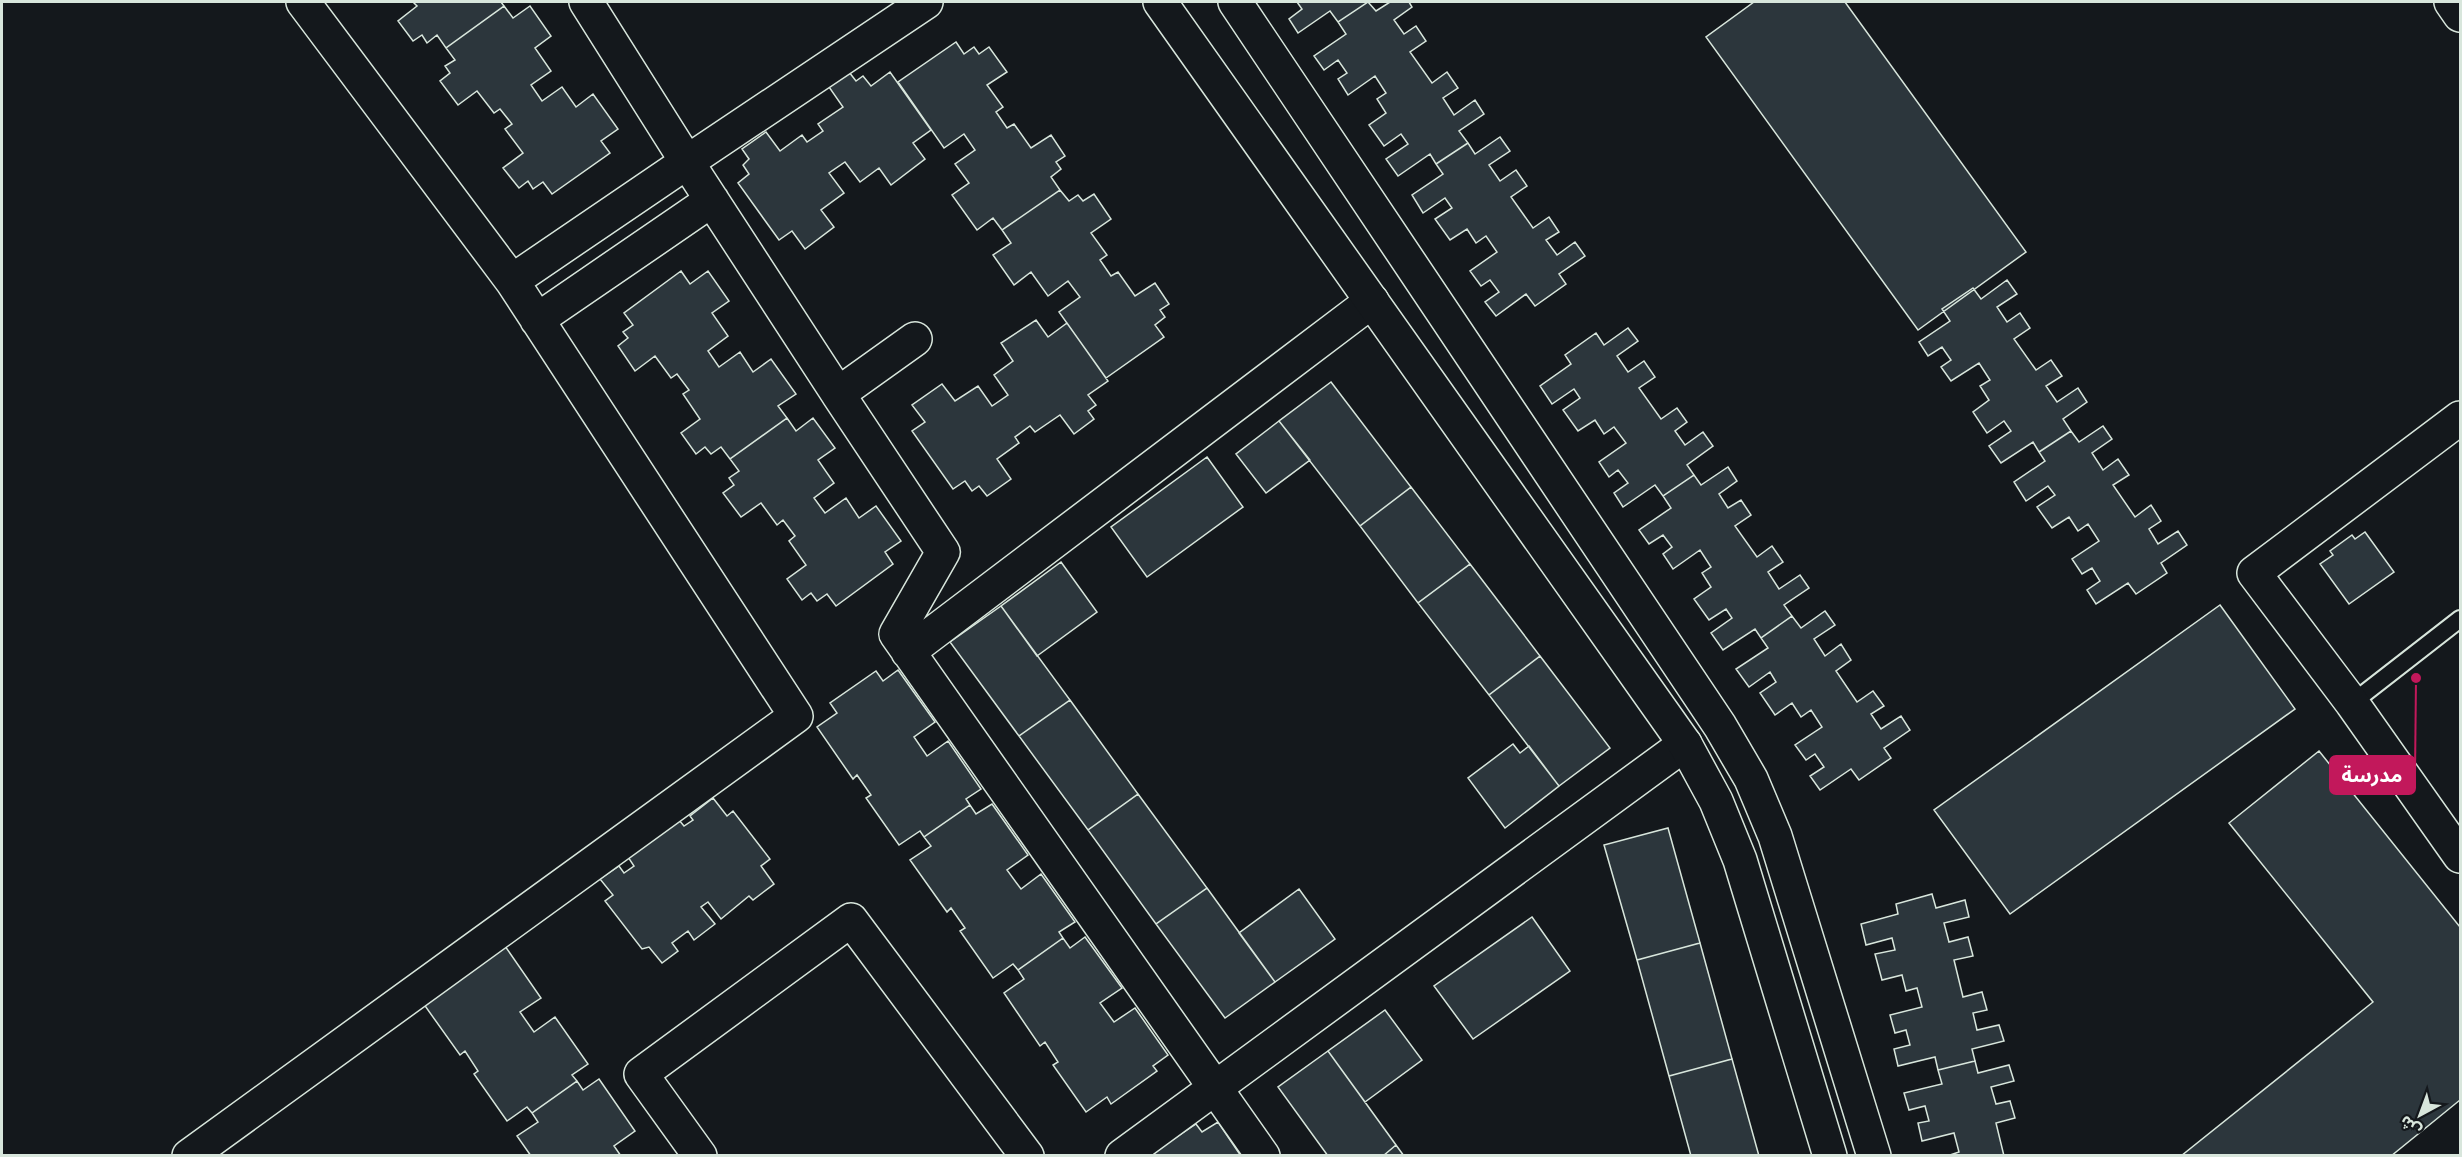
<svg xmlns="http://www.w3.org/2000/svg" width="2462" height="1157" font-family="'Alegreya Sans','Noto Sans Arabic',sans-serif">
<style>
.building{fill:#2c363c;stroke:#d8e6dc;stroke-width:1.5}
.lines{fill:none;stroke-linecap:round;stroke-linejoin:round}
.lane-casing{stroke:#d8e6dc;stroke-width:20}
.street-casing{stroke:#d8e6dc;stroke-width:36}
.secondary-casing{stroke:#d8e6dc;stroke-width:36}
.lane{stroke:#14181c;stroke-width:16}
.street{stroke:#14181c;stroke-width:33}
.secondary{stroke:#14181c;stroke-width:33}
.leader{fill:none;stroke:#c2185b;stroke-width:2}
.callout-dot{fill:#c2185b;stroke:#14181c;stroke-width:2}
.callout{fill:#c2185b;stroke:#c2185b;stroke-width:2}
.callout-label{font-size:20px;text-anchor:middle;font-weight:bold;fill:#fff}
</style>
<rect width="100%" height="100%" fill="#14181c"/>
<!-- building -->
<path class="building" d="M 413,2 L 501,2 L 504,6 L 446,48 L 437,35 L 427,43 L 422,35 L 413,41 L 398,21 L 417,6 Z
M 1297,2 L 1368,2 L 1338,22 L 1330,11 L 1298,33 L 1289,19 L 1302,9 Z
M 1368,2 L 1376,11 L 1390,2 L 1409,2 L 1412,7 L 1394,20 L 1404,34 L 1416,26 L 1426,41 L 1410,52 L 1432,83 L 1447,72 L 1458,88 L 1443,98 L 1454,115 L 1475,100 L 1484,114 L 1459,131 L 1468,143 L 1436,164 L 1430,154 L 1398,176 L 1386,159 L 1408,144 L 1401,134 L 1384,146 L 1369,125 L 1386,113 L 1377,99 L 1386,93 L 1375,76 L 1348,95 L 1338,79 L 1347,73 L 1338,60 L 1324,70 L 1314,56 L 1346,34 L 1338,22 Z
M 1754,2 L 1845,2 L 2026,252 L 1918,330 L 1706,37 Z
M 504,6 L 513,18 L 530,6 L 551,36 L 535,48 L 551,71 L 531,85 L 542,101 L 562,87 L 576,107 L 593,94 L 618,129 L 601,141 L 610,153 L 552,194 L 543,182 L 533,189 L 528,181 L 519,188 L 503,168 L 523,153 L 505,129 L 512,124 L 500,109 L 494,113 L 477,91 L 458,105 L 440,81 L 450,73 L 445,66 L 455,60 L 446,48 Z
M 956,42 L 964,54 L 974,47 L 979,54 L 989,47 L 1007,72 L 987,85 L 1003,107 L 996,112 L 1007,128 L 1014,124 L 1031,148 L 1051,135 L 1065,156 L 1056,162 L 1061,169 L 1051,177 L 1060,190 L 1002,230 L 993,218 L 977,230 L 952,195 L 969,183 L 955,164 L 975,150 L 964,134 L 944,148 L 898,82 Z
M 849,72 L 856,81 L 863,76 L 871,86 L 890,72 L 931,130 L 913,143 L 925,159 L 891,185 L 879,168 L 860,182 L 845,162 L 829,173 L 844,193 L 821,210 L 834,227 L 805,249 L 792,231 L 779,240 L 738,183 L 749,174 L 743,165 L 749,159 L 742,149 L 766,132 L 780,151 L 802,135 L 807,142 L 823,131 L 818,124 L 843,107 L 829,87 Z
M 1500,137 L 1510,151 L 1489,165 L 1500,181 L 1516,170 L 1527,186 L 1511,197 L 1533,228 L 1549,217 L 1559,232 L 1546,240 L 1557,255 L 1575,242 L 1585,256 L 1559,274 L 1566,284 L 1535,306 L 1526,294 L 1496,316 L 1485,302 L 1499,292 L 1490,280 L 1481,286 L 1470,271 L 1497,252 L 1486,236 L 1476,243 L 1467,229 L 1450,240 L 1435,219 L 1452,208 L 1445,198 L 1423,213 L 1412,195 L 1443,174 L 1436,164 L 1468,143 L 1475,154 Z
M 1060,190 L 1069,201 L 1078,195 L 1083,201 L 1094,194 L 1111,219 L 1091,233 L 1107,255 L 1100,260 L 1111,276 L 1118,272 L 1135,296 L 1155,283 L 1169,304 L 1160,310 L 1165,317 L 1155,325 L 1164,337 L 1106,378 L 1059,312 L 1080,297 L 1068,281 L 1048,296 L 1031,272 L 1014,285 L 993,255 L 1011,243 L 1002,230 Z
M 681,271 L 690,284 L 708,271 L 729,301 L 712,313 L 728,336 L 708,351 L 719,367 L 740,352 L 753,372 L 771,359 L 796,394 L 778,406 L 787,418 L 730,459 L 721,447 L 711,454 L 705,447 L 696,454 L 681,433 L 700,419 L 683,394 L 689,390 L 677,374 L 671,378 L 655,356 L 635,371 L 618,346 L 628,338 L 623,332 L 633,325 L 624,313 Z
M 2007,280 L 2017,294 L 1997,307 L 2007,322 L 2020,313 L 2030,328 L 2014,339 L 2036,370 L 2051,360 L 2062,376 L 2046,386 L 2057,402 L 2078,388 L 2087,402 L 2063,419 L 2071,431 L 2039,452 L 2033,442 L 2001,463 L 1989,446 L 2011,431 L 2004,421 L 1987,433 L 1973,412 L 1989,400 L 1980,386 L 1990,380 L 1979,363 L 1951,381 L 1941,367 L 1951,360 L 1942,347 L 1928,356 L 1919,342 L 1950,321 L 1942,309 L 1973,288 L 1981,299 Z
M 1036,320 L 1048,337 L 1067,323 L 1108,381 L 1088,395 L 1096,405 L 1088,411 L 1094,419 L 1074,434 L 1060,415 L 1035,432 L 1030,426 L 1015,437 L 1019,443 L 997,459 L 1011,479 L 987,496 L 979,486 L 972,491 L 965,481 L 953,489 L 912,431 L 925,422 L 912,405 L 942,384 L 955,401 L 978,386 L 992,406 L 1008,395 L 994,375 L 1013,361 L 1001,343 Z
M 1628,328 L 1638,341 L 1617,356 L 1628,372 L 1644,361 L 1655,377 L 1639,388 L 1661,419 L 1677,408 L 1687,422 L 1675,431 L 1685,445 L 1703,432 L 1713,446 L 1687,465 L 1694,475 L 1663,496 L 1655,485 L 1623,507 L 1614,493 L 1628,483 L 1618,470 L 1609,477 L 1599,462 L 1626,443 L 1614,427 L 1604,434 L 1595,420 L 1578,431 L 1563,410 L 1580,398 L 1574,389 L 1552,404 L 1540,386 L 1571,364 L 1565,355 L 1596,333 L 1604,345 Z
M 1331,382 L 1411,487 L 1360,526 L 1279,421 Z
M 787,418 L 796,431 L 813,418 L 835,448 L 818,460 L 834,483 L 814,498 L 825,513 L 846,498 L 859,518 L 876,506 L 901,541 L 885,552 L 893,564 L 836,606 L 827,594 L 817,601 L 811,593 L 802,600 L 787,579 L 806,565 L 789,541 L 795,536 L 783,520 L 777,525 L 761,503 L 741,517 L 723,493 L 734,485 L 729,478 L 739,471 L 730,459 Z
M 1279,421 L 1310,460 L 1266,493 L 1236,454 Z
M 2103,426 L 2112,439 L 2092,453 L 2103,470 L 2118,459 L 2129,475 L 2113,485 L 2135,517 L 2151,505 L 2161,521 L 2149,529 L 2158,544 L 2178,531 L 2187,545 L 2161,563 L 2167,573 L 2136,594 L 2128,583 L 2096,604 L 2087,590 L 2100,581 L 2092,568 L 2082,574 L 2072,559 L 2099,541 L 2088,524 L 2078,531 L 2069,517 L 2052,528 L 2037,507 L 2055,495 L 2048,486 L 2026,501 L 2014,482 L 2045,461 L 2039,452 L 2071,431 L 2079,442 Z
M 1207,457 L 1243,507 L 1147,577 L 1111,527 Z
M 1728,467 L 1737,481 L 1719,494 L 1728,508 L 1741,500 L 1751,515 L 1735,526 L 1757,557 L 1772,546 L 1783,562 L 1768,572 L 1779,589 L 1800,575 L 1809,588 L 1784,605 L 1792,616 L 1761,638 L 1755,629 L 1723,650 L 1711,633 L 1732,618 L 1726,609 L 1709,620 L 1694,599 L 1711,587 L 1702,573 L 1711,567 L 1700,550 L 1673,569 L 1663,554 L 1672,547 L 1663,535 L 1649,544 L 1639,530 L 1671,508 L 1663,496 L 1694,475 L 1701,485 Z
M 1411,487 L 1470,564 L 1418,603 L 1360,526 Z
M 2365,532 L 2394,572 L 2349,604 L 2320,564 L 2333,555 L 2330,551 L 2352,535 L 2355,539 Z
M 1061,562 L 1097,612 L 1037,656 L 1001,606 Z
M 1470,564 L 1540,656 L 1489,695 L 1418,603 Z
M 2220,605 L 2295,709 L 2010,914 L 1934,810 Z
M 1001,606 L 1070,700 L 1019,736 L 950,642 Z
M 1825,611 L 1835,625 L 1814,639 L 1825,656 L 1841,644 L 1851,660 L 1836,671 L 1857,702 L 1873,691 L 1884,706 L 1871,714 L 1881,729 L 1901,716 L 1910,730 L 1884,748 L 1891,758 L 1859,780 L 1851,769 L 1820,790 L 1810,776 L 1824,767 L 1815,754 L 1806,760 L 1795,745 L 1822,727 L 1811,710 L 1801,717 L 1792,703 L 1775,715 L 1760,693 L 1776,682 L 1770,672 L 1749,687 L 1736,669 L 1768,648 L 1761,638 L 1792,616 L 1801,628 Z
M 1540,656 L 1610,748 L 1559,786 L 1489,695 Z
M 898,670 L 935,722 L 914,737 L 927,756 L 948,741 L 981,789 L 966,799 L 970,805 L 924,837 L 920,831 L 899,845 L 866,798 L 871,795 L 857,775 L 853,779 L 817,727 L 837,713 L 830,703 L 876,671 L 883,681 Z
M 1070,700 L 1138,794 L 1088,830 L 1019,736 Z
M 1513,744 L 1520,753 L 1529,746 L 1559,786 L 1505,828 L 1468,778 Z
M 2319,751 L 2460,927 L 2460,1100 L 2391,1156 L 2181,1156 L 2373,1002 L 2229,823 Z
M 1138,794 L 1207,888 L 1156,924 L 1088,830 Z
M 713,798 L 727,816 L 733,811 L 770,859 L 761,866 L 774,884 L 753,900 L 749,896 L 721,919 L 708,902 L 701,907 L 715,924 L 694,940 L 688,931 L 672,943 L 678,951 L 662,963 L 649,947 L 642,949 L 605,901 L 613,895 L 600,879 L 619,866 L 624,873 L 634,866 L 628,857 L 679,820 L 684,826 L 693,820 L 690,816 Z
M 992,804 L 1028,855 L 1007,870 L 1021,889 L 1041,874 L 1075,922 L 1059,932 L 1063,938 L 1018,970 L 1013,964 L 993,978 L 960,931 L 965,928 L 951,908 L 947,912 L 910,860 L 931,846 L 924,837 L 970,805 L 976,814 Z
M 1668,828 L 1700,943 L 1637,960 L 1604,845 Z
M 1207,888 L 1275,982 L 1225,1018 L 1156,924 Z
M 1299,889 L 1335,939 L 1275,982 L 1239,933 Z
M 1932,894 L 1936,908 L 1965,900 L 1969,917 L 1944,923 L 1949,942 L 1968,937 L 1973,956 L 1954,960 L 1963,997 L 1982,992 L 1987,1010 L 1973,1013 L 1977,1030 L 1999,1025 L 2004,1041 L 1972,1049 L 1975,1061 L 1938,1070 L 1935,1057 L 1898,1066 L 1894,1049 L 1910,1045 L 1906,1030 L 1895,1033 L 1890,1015 L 1922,1007 L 1917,988 L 1906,991 L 1902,975 L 1882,980 L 1875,954 L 1895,950 L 1892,938 L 1866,945 L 1861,924 L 1898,914 L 1896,904 Z
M 1532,917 L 1570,971 L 1473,1039 L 1434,986 Z
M 1085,937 L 1122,988 L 1100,1003 L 1114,1022 L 1135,1008 L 1168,1055 L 1153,1066 L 1157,1071 L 1111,1104 L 1107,1097 L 1086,1112 L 1053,1065 L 1058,1062 L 1045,1042 L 1040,1046 L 1004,993 L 1024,979 L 1018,970 L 1063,938 L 1070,948 Z
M 1700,943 L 1732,1059 L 1669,1076 L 1637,960 Z
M 505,946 L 541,998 L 520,1012 L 534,1032 L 555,1017 L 588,1064 L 572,1075 L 577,1081 L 532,1113 L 527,1107 L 507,1121 L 474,1074 L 478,1071 L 465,1051 L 460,1055 L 423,1003 Z
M 1385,1010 L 1422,1060 L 1365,1102 L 1328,1051 Z
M 1328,1051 L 1396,1145 L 1383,1156 L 1328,1156 L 1278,1087 Z
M 1732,1059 L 1759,1156 L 1691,1156 L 1669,1076 Z
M 1975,1061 L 1978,1073 L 2009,1065 L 2014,1081 L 1991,1087 L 1996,1104 L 2010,1101 L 2015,1118 L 1996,1123 L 2004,1156 L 1947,1156 L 1959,1152 L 1954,1133 L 1922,1141 L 1918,1123 L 1929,1121 L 1925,1106 L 1909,1110 L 1904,1093 L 1942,1084 L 1938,1070 Z
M 599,1079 L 635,1131 L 614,1146 L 621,1156 L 531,1156 L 517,1136 L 538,1122 L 532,1113 L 577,1081 L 583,1090 Z
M 1218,1122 L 1241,1156 L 1150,1155 L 1196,1124 L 1202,1132 Z
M 1396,1145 L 1404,1156 L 1383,1156 Z"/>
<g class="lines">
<!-- lane casing -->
<g class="lane-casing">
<path id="lane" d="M 2352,703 L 2460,619"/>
</g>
<!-- street casing -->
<g class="street-casing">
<path id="street" d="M 586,2 L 687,162 L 926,2
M 512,281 L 687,162 L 838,394 L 915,339
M 537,320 L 712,200
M 838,394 L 943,552 L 896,634 L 1263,1156
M 908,652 L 1372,301
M 189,1156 L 796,716 L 512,281 L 303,2
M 700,1156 L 641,1074 L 851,920 L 1027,1156
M 1122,1156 L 1685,744"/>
</g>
<!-- secondary casing -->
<g class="secondary-casing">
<path id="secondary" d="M 1160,2 L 1685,744 L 1716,801 L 1740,860 L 1830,1156
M 1235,2 L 1720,726 L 1751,779 L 1775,836 L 1874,1156
M 2451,2 L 2460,15
M 2460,418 L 2254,573 L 2352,703 L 2460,856"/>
</g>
<!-- lane -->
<use href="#lane" class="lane"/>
<!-- street -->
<use href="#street" class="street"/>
<!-- secondary -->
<use href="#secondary" class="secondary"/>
</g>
<!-- callouts -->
<path class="leader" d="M2416 678L2415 775"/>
<circle class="callout-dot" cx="2416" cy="678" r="6"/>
<rect class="callout" x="2330" y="756" width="85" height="38" rx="6"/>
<g class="callout-label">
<text x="2372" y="782">مدرسة</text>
</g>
<!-- border -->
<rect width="2462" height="1157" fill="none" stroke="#d8e6dc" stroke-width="6"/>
<!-- north arrow -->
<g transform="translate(2420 1115) rotate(221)" stroke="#14181c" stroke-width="4.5" paint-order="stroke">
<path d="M0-4.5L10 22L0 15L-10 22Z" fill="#d8e6dc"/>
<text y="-9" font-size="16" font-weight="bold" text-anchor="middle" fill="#d8e6dc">ش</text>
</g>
</svg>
